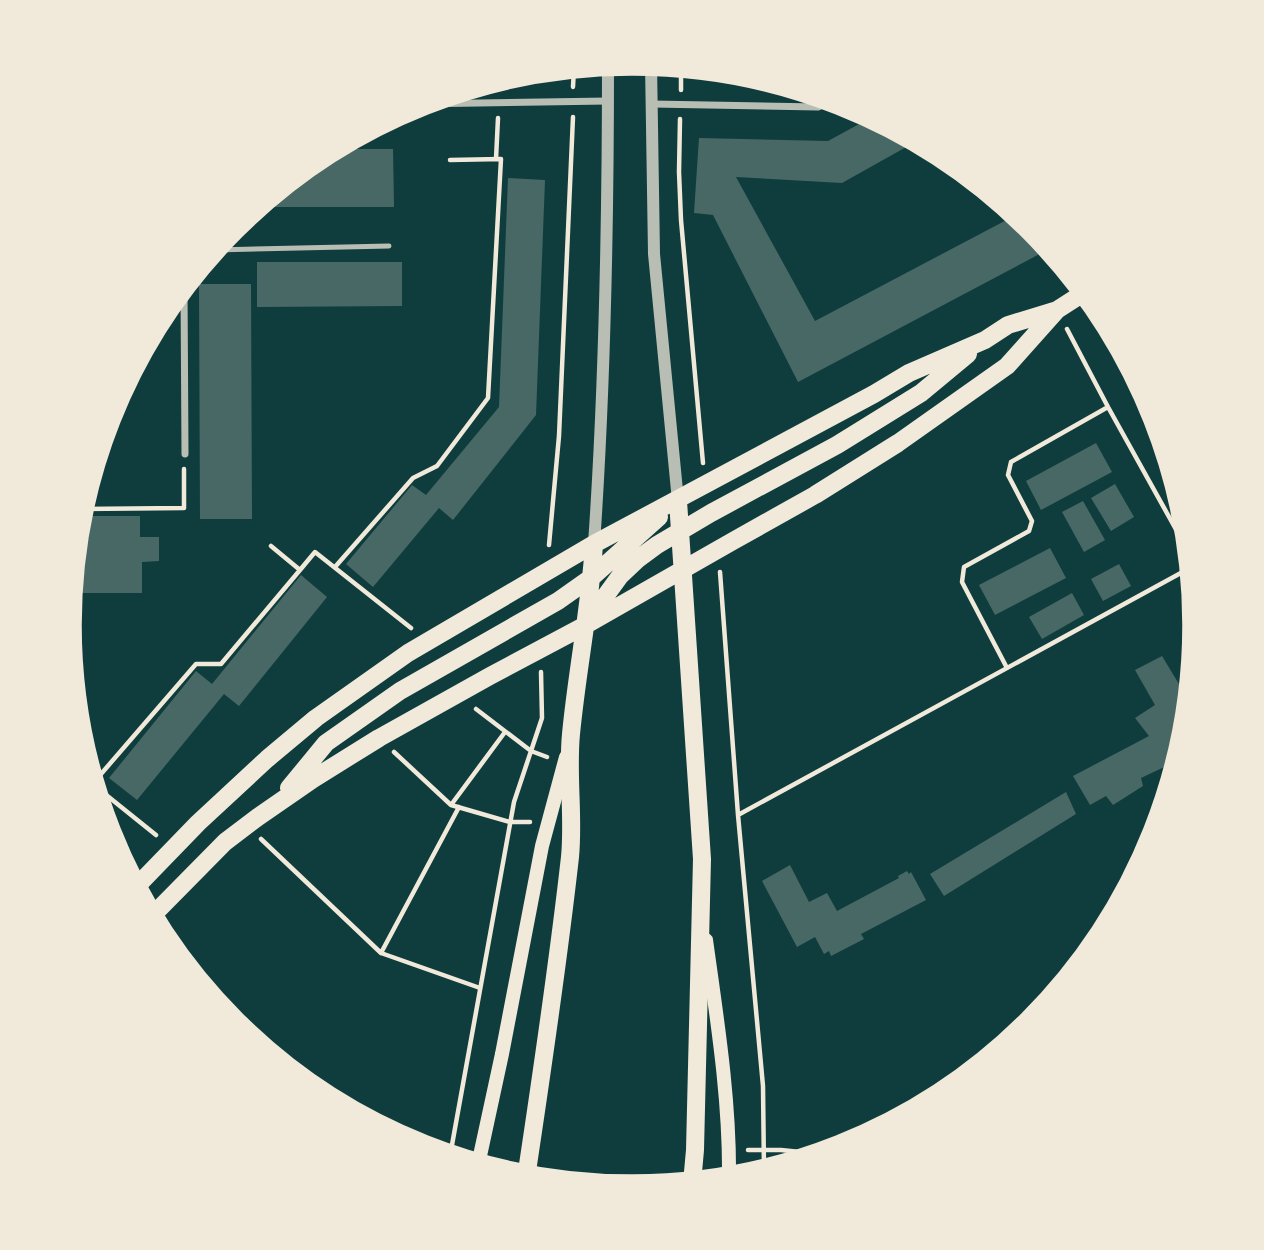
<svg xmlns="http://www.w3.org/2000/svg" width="1264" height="1250" font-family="'Space Grotesk',sans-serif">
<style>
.building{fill:#486865}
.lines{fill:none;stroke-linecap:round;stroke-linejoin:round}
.path{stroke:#f1e9da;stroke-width:4.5}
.service{stroke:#b8beb3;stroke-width:5}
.minor{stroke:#b8beb3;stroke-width:7}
.tertiary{stroke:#b8beb3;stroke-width:12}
.secondary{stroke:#f1e9da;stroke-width:14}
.primary{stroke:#f1e9da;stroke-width:18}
.rim{fill:none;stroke:#f1e9da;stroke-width:3.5}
</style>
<rect width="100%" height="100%" fill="#0f3d3e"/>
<!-- building -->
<path class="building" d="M 872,117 L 917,141 L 842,183 L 736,177 L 815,321 L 1016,215 L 1031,227 L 1049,249 L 798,382 L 713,215 L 694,213 L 699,138 L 828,141 Z
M 332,149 L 393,149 L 394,207 L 256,207 L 319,156 Z
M 508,178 L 545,180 L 536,415 L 453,520 L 439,508 L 373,587 L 346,564 L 412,485 L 426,495 L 499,407 Z
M 257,262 L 402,262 L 402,306 L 257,307 Z
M 199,284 L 251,284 L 252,519 L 200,519 Z
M 1096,443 L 1112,472 L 1041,510 L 1026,481 Z
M 1115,484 L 1134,517 L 1111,531 L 1091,498 Z
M 1083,501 L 1105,540 L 1084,552 L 1062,512 Z
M 79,516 L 140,516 L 140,537 L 159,537 L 159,561 L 142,562 L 142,593 L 71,593 Z
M 1050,548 L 1066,578 L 995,615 L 979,585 Z
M 1119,564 L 1131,586 L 1103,601 L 1091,579 Z
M 301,575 L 327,597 L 239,706 L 224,694 L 137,800 L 109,778 L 196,671 L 212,684 Z
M 1072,593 L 1084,615 L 1042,639 L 1029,617 Z
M 1162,656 L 1188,699 L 1185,735 L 1177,761 L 1141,778 L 1143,786 L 1113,805 L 1106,796 L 1090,805 L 1073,776 L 1149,736 L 1135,718 L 1155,705 L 1135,670 Z
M 1066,792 L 1076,814 L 944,896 L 930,874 Z
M 790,865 L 809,902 L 827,893 L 837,911 L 899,878 L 898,876 L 907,871 L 909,874 L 911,872 L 926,900 L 861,934 L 864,939 L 831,956 L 829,951 L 824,954 L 815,937 L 797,947 L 762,881 Z"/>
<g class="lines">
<!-- path -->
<path class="path" d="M 573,87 L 574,67
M 681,90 L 681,66
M 680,119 L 679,172 L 681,220 L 703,463
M 496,159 L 498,118
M 1067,329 L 1108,407 L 1188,551
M 81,509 L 184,508 L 184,469
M 549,545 L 559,436 L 573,117
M 271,546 L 300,570 L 315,552 L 411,628
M 335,567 L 413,478 L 437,466 L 488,398 L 501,159 L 450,160
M 720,572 L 738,815 L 763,1086 L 764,1171
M 1007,668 L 962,582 L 964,567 L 1029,531 L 1032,521 L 1008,475 L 1011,462 L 1108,407
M 476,709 L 531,751 L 547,757
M 394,752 L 451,805 L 510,822 L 530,822
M 91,776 L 101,774 L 196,664 L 221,664 L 300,570
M 95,786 L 156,835
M 451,805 L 505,732
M 738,815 L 1190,568
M 261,839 L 381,953 L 459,807
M 381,953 L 480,988
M 748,1150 L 781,1150 L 810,1153 L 811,1157
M 450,1156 L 514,802 L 542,718 L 541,672"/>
<!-- service -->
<path class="service" d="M 214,250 L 389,246"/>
<!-- minor -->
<path class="minor" d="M 416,104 L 608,101
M 652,104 L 818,107 L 833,100
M 184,287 L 185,454"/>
<!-- tertiary -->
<path class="tertiary" d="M 651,63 L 654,254 L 678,501
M 594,544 C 605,385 608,224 608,64"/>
<!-- secondary -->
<path class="secondary" d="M 706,940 C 717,1019 730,1100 729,1179
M 478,1165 L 502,1054 L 542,846 L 566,757"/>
<!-- primary -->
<path class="primary" d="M 678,501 L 702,859 L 695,1150 L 692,1183
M 588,620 L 620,576 L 638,559 L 657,545 L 711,513 L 837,445 L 921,393 L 968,354
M 289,788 L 326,743 L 400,691 L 558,601 L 592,577 L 659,517
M 136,887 L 198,823 L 267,759 L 316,718 L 408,653 L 594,544 L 874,394 L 909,373 L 985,340 L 1008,325 L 1057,310
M 152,916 L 225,842 L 258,817 L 313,779 L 379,738 L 490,676 L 584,626 L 733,541 L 815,495 L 898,443 L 1007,366 L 1057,310 L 1085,292
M 526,1178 C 542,1072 558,964 570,857 C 574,816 567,775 571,734 C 577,671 590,608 594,544"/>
</g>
<!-- crop -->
<path d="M0 0H1264V1250H0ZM631 74H633A551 551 0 0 1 1184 625V625A551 551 0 0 1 633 1176H631A551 551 0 0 1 80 625V625A551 551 0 0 1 631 74Z" fill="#f1e9da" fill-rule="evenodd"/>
<path class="rim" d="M631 74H633A551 551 0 0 1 1184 625V625A551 551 0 0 1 633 1176H631A551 551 0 0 1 80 625V625A551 551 0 0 1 631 74Z"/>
</svg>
